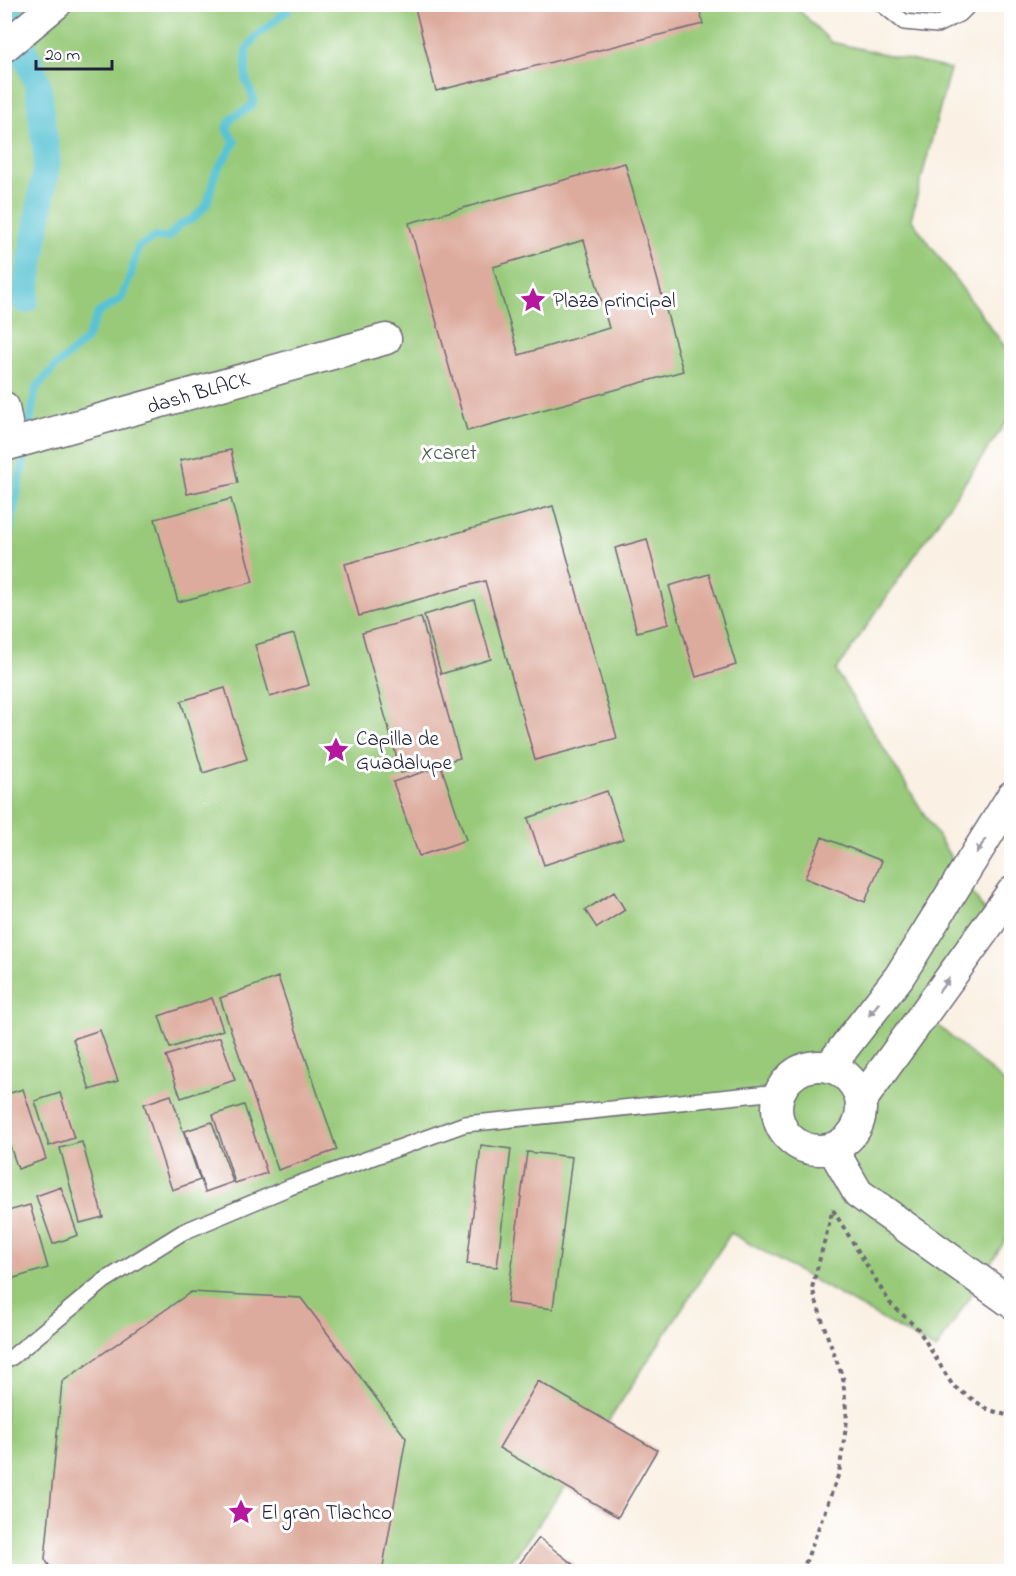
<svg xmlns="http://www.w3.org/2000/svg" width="1016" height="1576" font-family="'Indie Flower',sans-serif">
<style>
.green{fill:#98ca7a;stroke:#5d765a;stroke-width:1.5}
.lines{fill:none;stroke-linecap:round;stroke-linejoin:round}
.stream{stroke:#59c3d4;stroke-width:8}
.canal{stroke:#59c3d4;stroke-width:27}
.building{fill:#ddab9d;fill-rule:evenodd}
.lane-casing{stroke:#6e6a76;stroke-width:18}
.street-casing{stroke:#6e6a76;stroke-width:33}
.path{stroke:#6e6a76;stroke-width:4;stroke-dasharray:4.5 4.5;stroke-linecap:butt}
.lane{stroke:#fff;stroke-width:15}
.street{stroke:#fff;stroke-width:30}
.oneway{fill:#9c9ca7}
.labels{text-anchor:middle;stroke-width:6;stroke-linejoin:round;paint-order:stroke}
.poi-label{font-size:21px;fill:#22223b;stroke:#fff;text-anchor:start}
.street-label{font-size:21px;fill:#22223b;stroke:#fff}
.park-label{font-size:21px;fill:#4b5d51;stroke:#fff}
</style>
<rect width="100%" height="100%" fill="#fff"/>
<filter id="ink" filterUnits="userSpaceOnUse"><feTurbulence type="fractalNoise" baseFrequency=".0167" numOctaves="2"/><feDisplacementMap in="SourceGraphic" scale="12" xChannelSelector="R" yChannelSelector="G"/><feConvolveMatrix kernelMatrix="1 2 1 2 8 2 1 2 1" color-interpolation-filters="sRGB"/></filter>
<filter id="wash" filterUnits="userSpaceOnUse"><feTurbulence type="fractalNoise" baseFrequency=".008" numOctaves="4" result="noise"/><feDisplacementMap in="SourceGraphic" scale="24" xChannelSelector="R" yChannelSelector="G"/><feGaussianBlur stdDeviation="1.35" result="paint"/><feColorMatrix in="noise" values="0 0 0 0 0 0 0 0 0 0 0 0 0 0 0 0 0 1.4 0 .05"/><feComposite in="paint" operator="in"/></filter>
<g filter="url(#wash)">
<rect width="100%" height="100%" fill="#faf0e3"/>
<!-- green -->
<path class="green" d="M 5,5 L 794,5 L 831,42 L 950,69 L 911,219 L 1011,355 L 1011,415 L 836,671 L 992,924 L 935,1023 L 1011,1088 L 1011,1231 L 936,1350 L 731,1233 L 580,1465 L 505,1571 L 5,1572 Z"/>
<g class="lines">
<!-- stream -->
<path class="stream" d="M 28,433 L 36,388 L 55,367 L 86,340 L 98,313 L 121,299 L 131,274 L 138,247 L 156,237 L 168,238 L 179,225 L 193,219 L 207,204 L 215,174 L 235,142 L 226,128 L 233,117 L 252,106 L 254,99 L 246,80 L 246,50 L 256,36 L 288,10 L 291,4
M 4,561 L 26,448"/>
<!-- canal -->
<path class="canal" d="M 5,4 L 38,84 L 47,161 L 25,300"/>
</g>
<g id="blocks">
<!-- building -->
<path class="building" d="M 414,4 L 698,4 L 703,24 L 436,91 Z
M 625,163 L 683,371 L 467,431 L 409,223 ZM 584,240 L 609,328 L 519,355 L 493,267 Z
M 231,450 L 238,483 L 187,494 L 180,460 Z
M 231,499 L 253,582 L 178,602 L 155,519 Z
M 553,506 L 617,738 L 535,760 L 485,581 L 359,616 L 345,564 Z
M 647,539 L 669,624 L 637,632 L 615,548 Z
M 709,574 L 736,665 L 696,677 L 669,586 Z
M 474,600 L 491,659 L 441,674 L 424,615 Z
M 421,617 L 460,758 L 401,773 L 362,633 Z
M 294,634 L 309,685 L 270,697 L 255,645 Z
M 225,688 L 247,759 L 203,773 L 181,701 Z
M 441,766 L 466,840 L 419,856 L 393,782 Z
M 607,791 L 623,839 L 544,865 L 528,818 Z
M 822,837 L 882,861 L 865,902 L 805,878 Z
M 614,892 L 625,910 L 597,928 L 585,910 Z
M 278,977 L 337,1150 L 278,1170 L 220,998 Z
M 212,998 L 223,1030 L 170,1048 L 159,1016 Z
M 100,1030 L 118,1081 L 90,1090 L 73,1039 Z
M 220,1037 L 235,1080 L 181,1098 L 166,1056 Z
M 23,1089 L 46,1159 L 18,1169 L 4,1129 L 4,1095 Z
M 60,1093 L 74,1138 L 49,1146 L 35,1101 Z
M 171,1095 L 200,1180 L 172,1190 L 144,1104 Z
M 244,1105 L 267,1173 L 235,1183 L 213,1115 Z
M 212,1122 L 233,1182 L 205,1192 L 185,1131 Z
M 82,1142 L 103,1217 L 80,1223 L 60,1148 Z
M 481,1145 L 511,1149 L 497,1267 L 467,1264 Z
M 527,1152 L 572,1157 L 553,1309 L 507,1303 Z
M 61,1187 L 78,1235 L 53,1244 L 36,1196 Z
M 30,1205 L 48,1268 L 4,1281 L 4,1212 Z
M 191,1292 L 301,1298 L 406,1438 L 382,1572 L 53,1572 L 45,1559 L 62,1382 Z
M 538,1381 L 657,1450 L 618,1517 L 499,1448 Z
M 539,1538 L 583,1572 L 513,1572 Z"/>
</g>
</g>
<g filter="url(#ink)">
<use href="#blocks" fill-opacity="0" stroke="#6e6a76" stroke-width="1.5"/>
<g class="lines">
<!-- lane casing -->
<g class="lane-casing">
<path id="lane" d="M 882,4 L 904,22 L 937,25 L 961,13 L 970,4
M 4,1360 L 12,1357 L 104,1281 L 183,1232 L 290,1187 L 465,1124 L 779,1092"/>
</g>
<!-- street casing -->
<g class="street-casing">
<path id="street" d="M 4,47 L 56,4
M 4,407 L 11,444
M 4,446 L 386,339
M777 1108a42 42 0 1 1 84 0a42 42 0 1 1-84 0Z
M 829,1067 L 899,977 L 1012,796
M 861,1101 L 1012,892
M 832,1148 L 858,1193 L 1012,1303"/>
</g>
<!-- path -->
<path class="path" d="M 833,1210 L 890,1303 L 918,1329 L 953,1386 L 987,1409 L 1012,1417
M 802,1572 L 839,1473 L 847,1420 L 843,1378 L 827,1335 L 812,1288 L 833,1209"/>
<!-- lane -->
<use href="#lane" class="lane"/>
<!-- street -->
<use href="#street" class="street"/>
</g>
<!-- one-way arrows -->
<defs><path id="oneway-solid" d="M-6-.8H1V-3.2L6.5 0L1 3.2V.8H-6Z" transform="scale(1.5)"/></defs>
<g class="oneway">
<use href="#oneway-solid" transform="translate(981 846) rotate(122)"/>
<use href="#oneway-solid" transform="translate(944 985) rotate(-54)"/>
<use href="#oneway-solid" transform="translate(874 1009) rotate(128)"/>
</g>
</g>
<!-- icons -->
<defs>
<g id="sight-bare" transform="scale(2.07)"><path d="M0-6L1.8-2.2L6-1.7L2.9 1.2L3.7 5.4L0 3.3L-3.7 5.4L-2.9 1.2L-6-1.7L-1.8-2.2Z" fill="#b5179e" stroke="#fff" stroke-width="2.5" paint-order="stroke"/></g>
</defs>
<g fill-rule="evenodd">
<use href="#sight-bare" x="533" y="300"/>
<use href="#sight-bare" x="336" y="750"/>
<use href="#sight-bare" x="241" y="1512"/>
</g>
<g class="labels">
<!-- poi labels -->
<g class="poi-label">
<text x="553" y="307">Plaza principal</text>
<text x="356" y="745">Capilla de<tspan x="356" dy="24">Guadalupe</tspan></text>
<text x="261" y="1519">El gran Tlachco</text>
</g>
<!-- street labels -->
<g class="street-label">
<text transform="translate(198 392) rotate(-16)" y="7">dash BLACK</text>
</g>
<!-- park labels -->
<g class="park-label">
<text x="449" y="459">Xcaret</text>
</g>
</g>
<!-- margin -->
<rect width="1016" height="1576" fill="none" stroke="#fff" stroke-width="24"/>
<!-- scale -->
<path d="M36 60v9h76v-9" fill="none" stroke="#22223b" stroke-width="3"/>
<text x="45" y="60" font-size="18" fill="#22223b" stroke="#ffffff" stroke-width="4.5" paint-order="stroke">20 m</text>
</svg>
